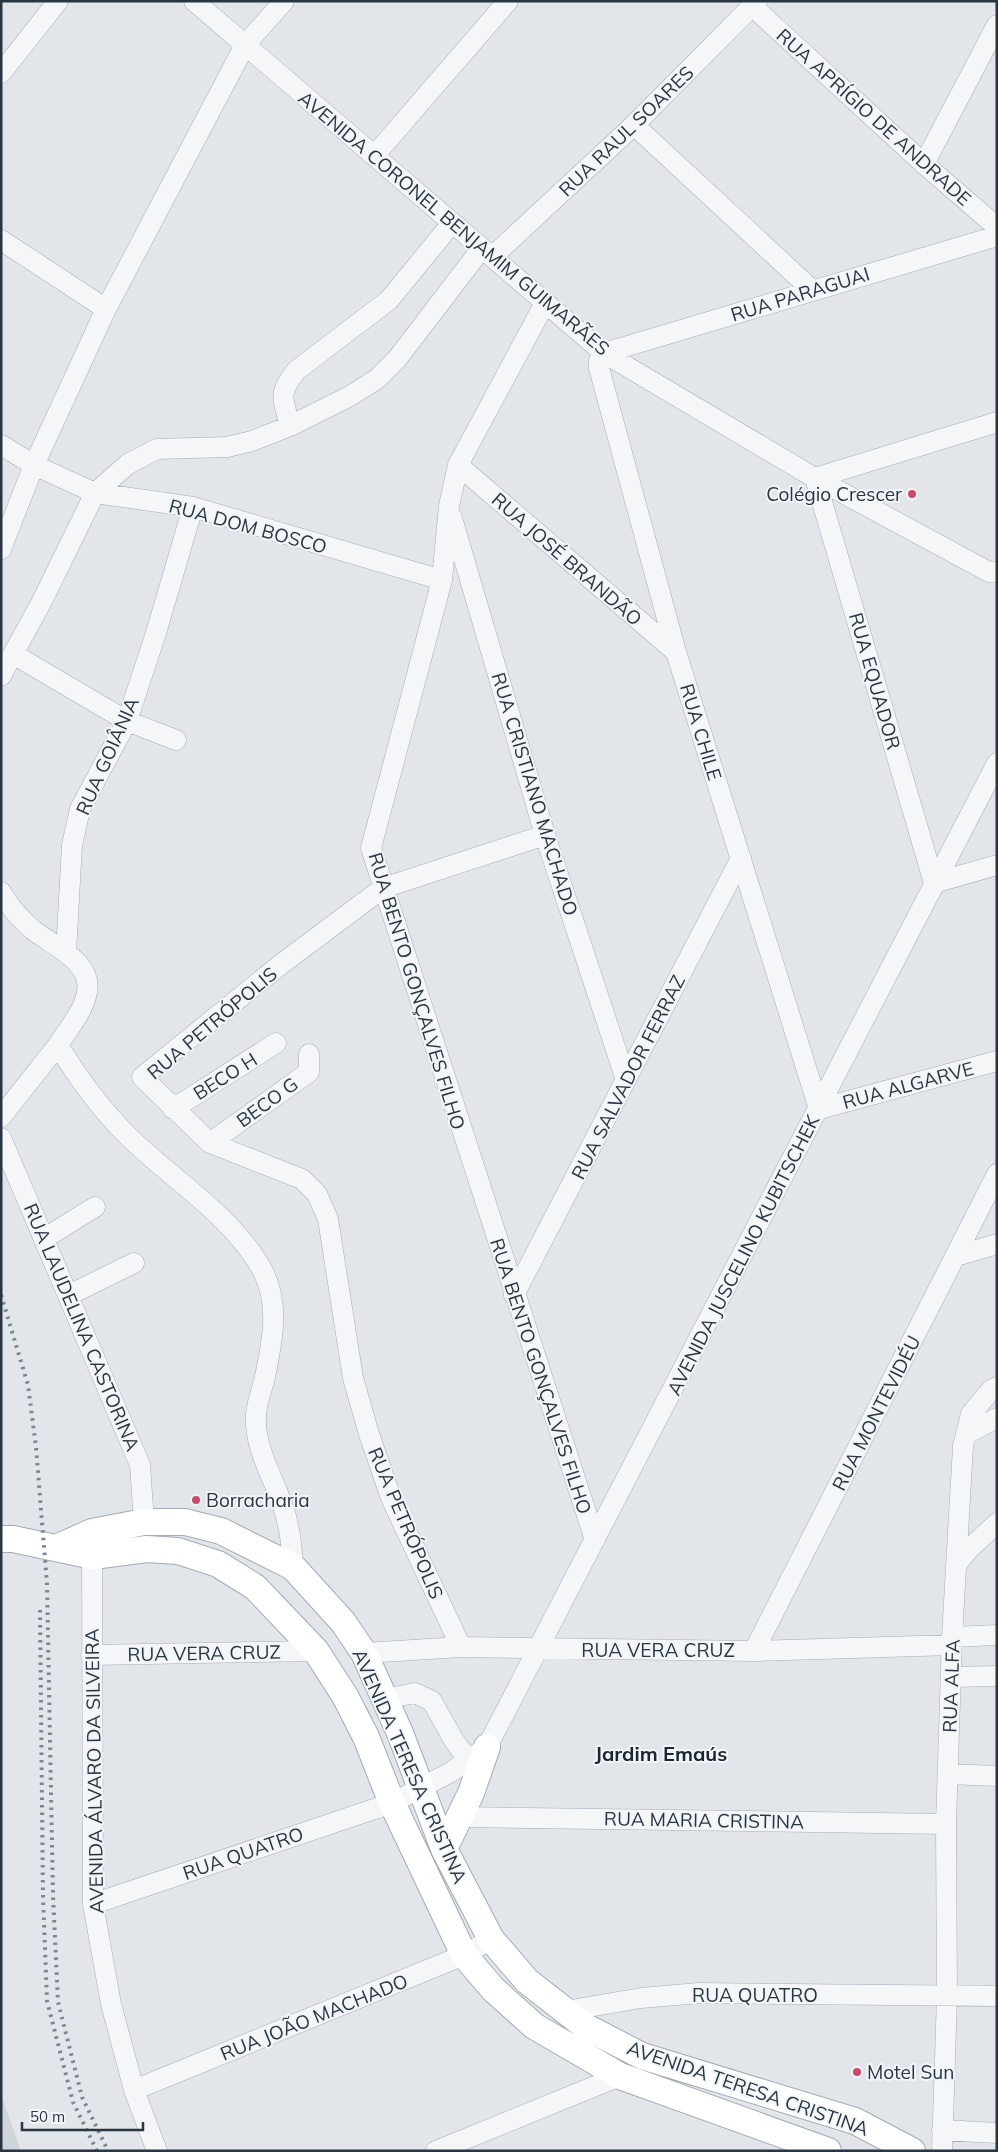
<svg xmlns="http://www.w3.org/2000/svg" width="998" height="2152" font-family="Mulish,sans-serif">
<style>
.built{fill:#d0d5dc}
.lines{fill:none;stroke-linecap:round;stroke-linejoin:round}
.minor-casing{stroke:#a7adb4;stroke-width:21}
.major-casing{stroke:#a1abb6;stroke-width:28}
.minor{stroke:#f5f6f8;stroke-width:20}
.major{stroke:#fff;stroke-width:26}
.rail{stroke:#7b8694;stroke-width:4;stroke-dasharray:2.5 5;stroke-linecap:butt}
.poi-dot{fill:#ce4967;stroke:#f2f5f8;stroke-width:2}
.labels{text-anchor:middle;stroke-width:4;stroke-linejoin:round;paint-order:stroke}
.street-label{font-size:19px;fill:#2a3542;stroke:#f2f5f8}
.poi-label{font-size:19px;fill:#2a3542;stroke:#f2f5f8;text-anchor:start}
.neighbourhood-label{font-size:20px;font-weight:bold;fill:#1c2633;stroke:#f2f5f8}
</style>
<rect width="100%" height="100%" fill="#e2e6ea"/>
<!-- built -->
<path class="built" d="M 1,2095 L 21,2151 L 1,2151 Z"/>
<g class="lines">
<!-- minor casing -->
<g class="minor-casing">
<path id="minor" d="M 194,1 L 604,353 L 815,478 L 989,572 L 997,572
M 752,6 L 924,164 L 997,227
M 1,73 L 58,1
M 634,125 L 812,290
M 374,156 L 508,1
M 924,164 L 997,25
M 997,236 L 604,353 L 599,361 L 599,368 L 676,652 L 819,1109 L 997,1061
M 1,240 L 106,309
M 492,257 L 634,125 L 757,1
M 545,303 L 458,465 L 449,506 L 442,580 L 371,848 L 595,1540
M 997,422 L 815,478 L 934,883 L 997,865
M 290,426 C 283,398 277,394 297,370 L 389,300 L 452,223
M 1,445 L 34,465 L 95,493 L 193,507 L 442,580
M 458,465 L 676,652
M 452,518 L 545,835 L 626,1080
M 1,549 L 34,465 L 106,309 L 245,45 L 284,1
M 13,654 L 127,721 L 176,740
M 1,676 L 41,603 L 95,493 L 128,464 L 157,449 L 227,447 L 252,441 L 290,426 L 350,396 L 377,379 L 397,359 L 482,248
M 1,892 C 9,906 20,919 33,930 C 52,945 93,962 87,992 C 84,1011 68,1029 58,1045 C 76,1075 97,1104 122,1130 C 165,1175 222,1207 257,1261 C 282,1298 273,1340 264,1381 C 261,1392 257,1403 256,1414 C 254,1448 272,1474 282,1504 C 290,1525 292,1545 293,1567
M 66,953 L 72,845 L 80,809 L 127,721 L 156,633 L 193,507
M 173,1109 L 276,1043
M 1,1117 L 58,1045
M 1,1138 L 140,1465 L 144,1522
M 210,1143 L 309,1072 L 309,1054
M 45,1238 L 95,1207
M 956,1256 L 997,1244
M 69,1295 L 134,1263
M 514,1295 L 741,858
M 966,1434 L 997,1418
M 92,1541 L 93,1904 L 111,2004 L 134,2090 L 157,2151
M 956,1565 L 968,1550 L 997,1523
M 952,1637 L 997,1635
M 461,1647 L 391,1498 L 369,1434 L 353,1378 L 328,1219 L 317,1194 L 302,1179 L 210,1143 L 142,1077 L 280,965 L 383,888 L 545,835
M 754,1651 L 997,1174
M 364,1653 L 461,1647 L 754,1651 L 952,1645
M 91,1655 L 316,1651
M 951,1677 L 997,1676
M 385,1699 L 415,1693 L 432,1701 L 453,1739 L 468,1760
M 948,1774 L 997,1776
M 461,1817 L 946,1824
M 93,1904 L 392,1803 L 451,1772 L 487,1747 L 997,763
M 565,2011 L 641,1998 L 699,1993 L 997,1996
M 134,2090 L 464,1955 L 491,1939
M 942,2130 L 997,2133
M 436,2151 L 620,2076
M 942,2151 L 947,1997 L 946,1824 L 952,1637 L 963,1446 L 971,1414 L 991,1390 L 997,1387"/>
</g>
<!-- major casing -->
<g class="major-casing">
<path id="major" d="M 1,1539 L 13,1539 L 93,1556 L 147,1549 L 178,1551 L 218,1564 L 255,1587 L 316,1651 L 345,1696 L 366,1737 L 392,1803 L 464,1955 L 493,1989 L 534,2026 L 620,2076 L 828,2151
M 56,1548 L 92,1532 L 144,1522 L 185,1522 L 221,1531 L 293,1567 L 343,1622 L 364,1653 L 400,1733 L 444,1849 L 491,1939 L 527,1981 L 586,2027 L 642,2056 L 855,2121 L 912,2151
M 444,1849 L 471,1793 L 487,1747"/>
</g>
<!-- minor -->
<use href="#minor" class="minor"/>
<!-- major -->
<use href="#major" class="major"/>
<!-- rail -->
<path class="rail" d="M 1,1295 L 28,1385 L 36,1447 L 47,1584 L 53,1895 L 58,2002 L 82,2097 L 108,2151
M 40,1610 L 43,1896 L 47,2001 L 73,2102 L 97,2151"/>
</g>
<!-- markers -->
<g class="poi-dot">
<circle cx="912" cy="494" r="5"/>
<circle cx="196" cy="1500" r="5"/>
<circle cx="857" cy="2072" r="5"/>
</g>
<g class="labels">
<!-- street labels -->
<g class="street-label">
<text transform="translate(874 117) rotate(42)" y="7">RUA APRÍGIO DE ANDRADE</text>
<text transform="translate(626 131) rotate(-44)" y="7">RUA RAUL SOARES</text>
<text transform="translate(454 223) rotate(40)" y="7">AVENIDA CORONEL BENJAMIM GUIMARÃES</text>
<text transform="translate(800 294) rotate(-17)" y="7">RUA PARAGUAI</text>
<text transform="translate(248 526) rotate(15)" y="7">RUA DOM BOSCO</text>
<text transform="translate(567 559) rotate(41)" y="7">RUA JOSÉ BRANDÃO</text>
<text transform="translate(875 681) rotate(74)" y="7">RUA EQUADOR</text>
<text transform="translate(701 732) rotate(73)" y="7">RUA CHILE</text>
<text transform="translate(107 756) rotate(-66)" y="7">RUA GOIÂNIA</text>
<text transform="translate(535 794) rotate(73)" y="7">RUA CRISTIANO MACHADO</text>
<text transform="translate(417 991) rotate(73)" y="7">RUA BENTO GONÇALVES FILHO</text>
<text transform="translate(212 1023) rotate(-40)" y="7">RUA PETRÓPOLIS</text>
<text transform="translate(225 1076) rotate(-32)" y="7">BECO H</text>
<text transform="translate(628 1077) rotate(-63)" y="7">RUA SALVADOR FERRAZ</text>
<text transform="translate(908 1085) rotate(-15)" y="7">RUA ALGARVE</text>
<text transform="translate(267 1102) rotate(-36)" y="7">BECO G</text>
<text transform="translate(743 1255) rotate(-63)" y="7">AVENIDA JUSCELINO KUBITSCHEK</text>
<text transform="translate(82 1327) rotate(67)" y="7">RUA LAUDELINA CASTORINA</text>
<text transform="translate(541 1376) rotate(72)" y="7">RUA BENTO GONÇALVES FILHO</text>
<text transform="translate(876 1413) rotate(-63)" y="7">RUA MONTEVIDÉU</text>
<text transform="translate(406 1523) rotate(67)" y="7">RUA PETRÓPOLIS</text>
<text x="658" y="1657">RUA VERA CRUZ</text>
<text transform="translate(204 1653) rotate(-1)" y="7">RUA VERA CRUZ</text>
<text transform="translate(951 1686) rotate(-88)" y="7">RUA ALFA</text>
<text transform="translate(410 1766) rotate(66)" y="7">AVENIDA TERESA CRISTINA</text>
<text transform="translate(94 1771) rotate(-91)" y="7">AVENIDA ÁLVARO DA SILVEIRA</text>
<text transform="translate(704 1820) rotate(1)" y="7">RUA MARIA CRISTINA</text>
<text transform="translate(243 1853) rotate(-19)" y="7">RUA QUATRO</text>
<text x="755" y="2002">RUA QUATRO</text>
<text transform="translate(314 2017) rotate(-22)" y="7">RUA JOÃO MACHADO</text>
<text transform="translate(748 2088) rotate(19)" y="7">AVENIDA TERESA CRISTINA</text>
</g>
<!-- poi labels -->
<g class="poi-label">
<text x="902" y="501" text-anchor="end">Colégio Crescer</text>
<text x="206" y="1507">Borracharia</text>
<text x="867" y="2079">Motel Sun</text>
</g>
<!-- neighbourhood labels -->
<g class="neighbourhood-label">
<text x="661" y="1761">Jardim Emaús</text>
</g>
</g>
<!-- border -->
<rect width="998" height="2152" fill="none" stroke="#2a3542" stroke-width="5"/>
<!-- scale -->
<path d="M22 2122v8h121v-8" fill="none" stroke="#2a3542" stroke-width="2.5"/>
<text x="30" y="2122" font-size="15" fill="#2a3542" stroke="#f2f5f8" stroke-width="4" paint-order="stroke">50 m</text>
</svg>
